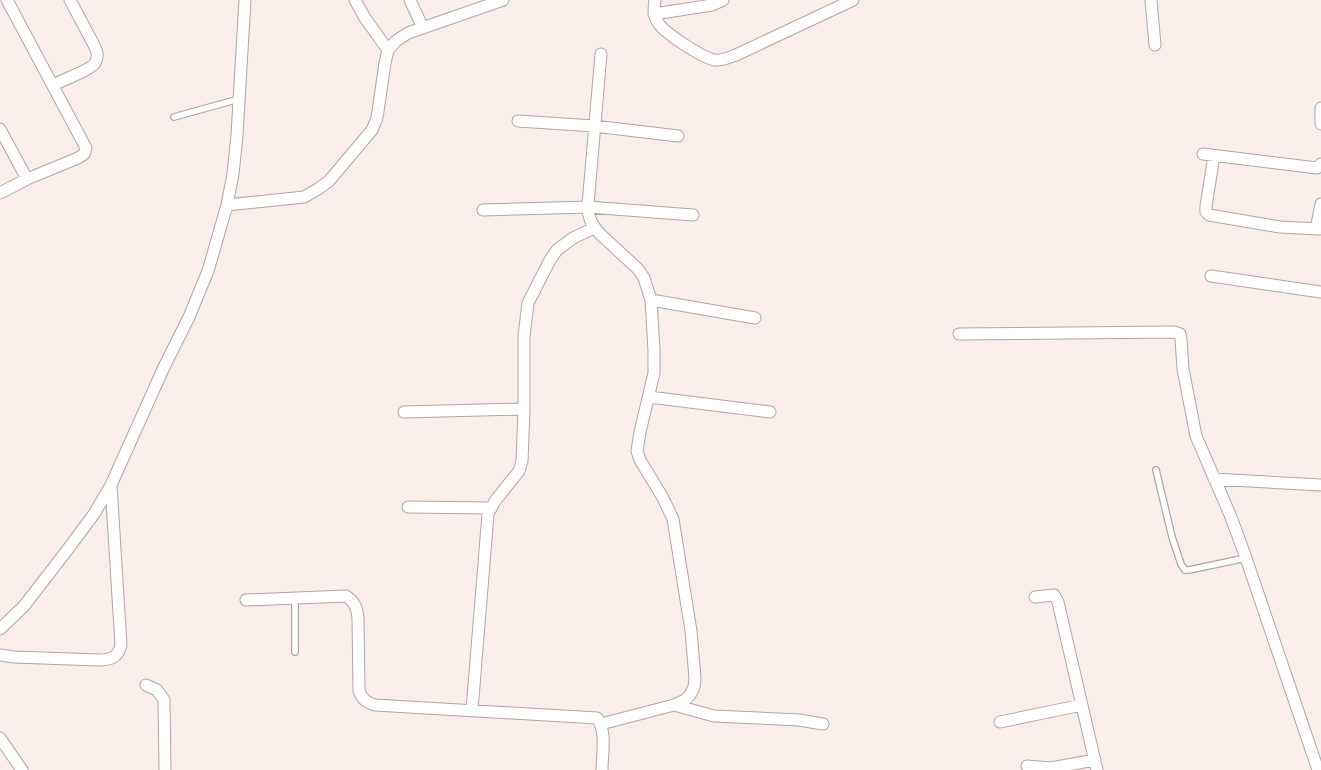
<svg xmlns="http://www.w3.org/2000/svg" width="1321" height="770" font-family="'Varela Round',sans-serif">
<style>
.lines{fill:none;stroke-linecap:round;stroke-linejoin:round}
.lane-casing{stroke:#b1a6a3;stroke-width:8}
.street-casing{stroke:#b1a6a3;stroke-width:13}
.lane{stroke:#fff;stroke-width:5.5}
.street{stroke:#fff;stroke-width:11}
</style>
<rect width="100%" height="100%" fill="#faeeeb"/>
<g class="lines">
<!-- lane casing -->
<g class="lane-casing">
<path id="lane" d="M 174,117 L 239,99
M 1156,470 L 1172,537 L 1181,564 L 1185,570 L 1189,570 L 1246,558
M 295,652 L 295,598"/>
</g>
<!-- street casing -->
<g class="street-casing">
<path id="street" d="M 355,0 L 365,18 L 388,50
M 410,0 L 423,28
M 655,0 C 654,8 653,14 657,21 C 662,32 703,58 715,60 C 722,61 730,57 736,55 L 853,0
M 1151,0 L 1155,45
M 654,14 L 712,5 L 723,0
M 601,54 L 589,193 C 587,211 587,220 600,234 L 638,269 L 644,278 L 651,300 L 654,350 L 654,373 L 640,432 L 637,451 L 640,460 L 663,498 L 673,519 L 691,631 L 695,678 L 694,687 L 690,695 L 685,700 L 674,705 L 601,724
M 53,85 C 61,81 92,69 95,63 C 99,56 97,51 94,45 L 70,0
M 1321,108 L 1321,124
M 518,121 L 594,126 L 678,136
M 0,129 L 27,179
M 1203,154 L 1317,168 L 1321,164
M 1214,156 L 1206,206 L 1206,212 L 1209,215 L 1280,227 L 1319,229
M 0,193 L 27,179 L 78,158 L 84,154 L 86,148 L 7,0
M 1321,204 L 1317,224 L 1321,229
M 227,205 L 304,197 L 318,189 L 329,181 L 372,130 L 377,118 L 385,63 L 388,50 L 396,41 L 408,33 L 503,0
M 483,210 L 588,207 L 693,215
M 1211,276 L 1321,292
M 651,300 L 755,318
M 959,334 L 1174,332 L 1180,334 L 1181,339 L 1183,369 L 1196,436 L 1231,517 L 1246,558 L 1318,770
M 649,397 L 770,412
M 404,412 L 524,409
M 1214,479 L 1321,485
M 408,507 L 491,508
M 1035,597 L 1054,595 L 1058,602 L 1097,770
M 246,600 L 346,596 C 355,602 357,608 358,618 L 359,691 C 363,700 366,702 375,705 L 597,718 C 607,732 602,753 602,770
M 0,629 L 24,606 L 68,549 L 94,514 L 111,485 L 164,367 L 189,317 L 208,271 L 227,205 L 233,174 L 237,135 L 245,0
M 0,655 L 14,657 L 98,660 C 110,660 118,658 121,645 L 111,485
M 146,685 L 157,690 L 164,700 L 165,770
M 674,705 L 714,716 L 799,720 L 823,724
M 472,710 L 488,514 L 495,501 L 519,471 L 522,461 L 524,409 L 524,336 L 528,303 L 550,260 L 557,250 L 573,238 L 594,228
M 1000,722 L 1082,705
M 0,738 L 22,770
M 1027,766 L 1051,768 L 1095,760"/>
</g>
<!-- lane -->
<use href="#lane" class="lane"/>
<!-- street -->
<use href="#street" class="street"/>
</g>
</svg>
